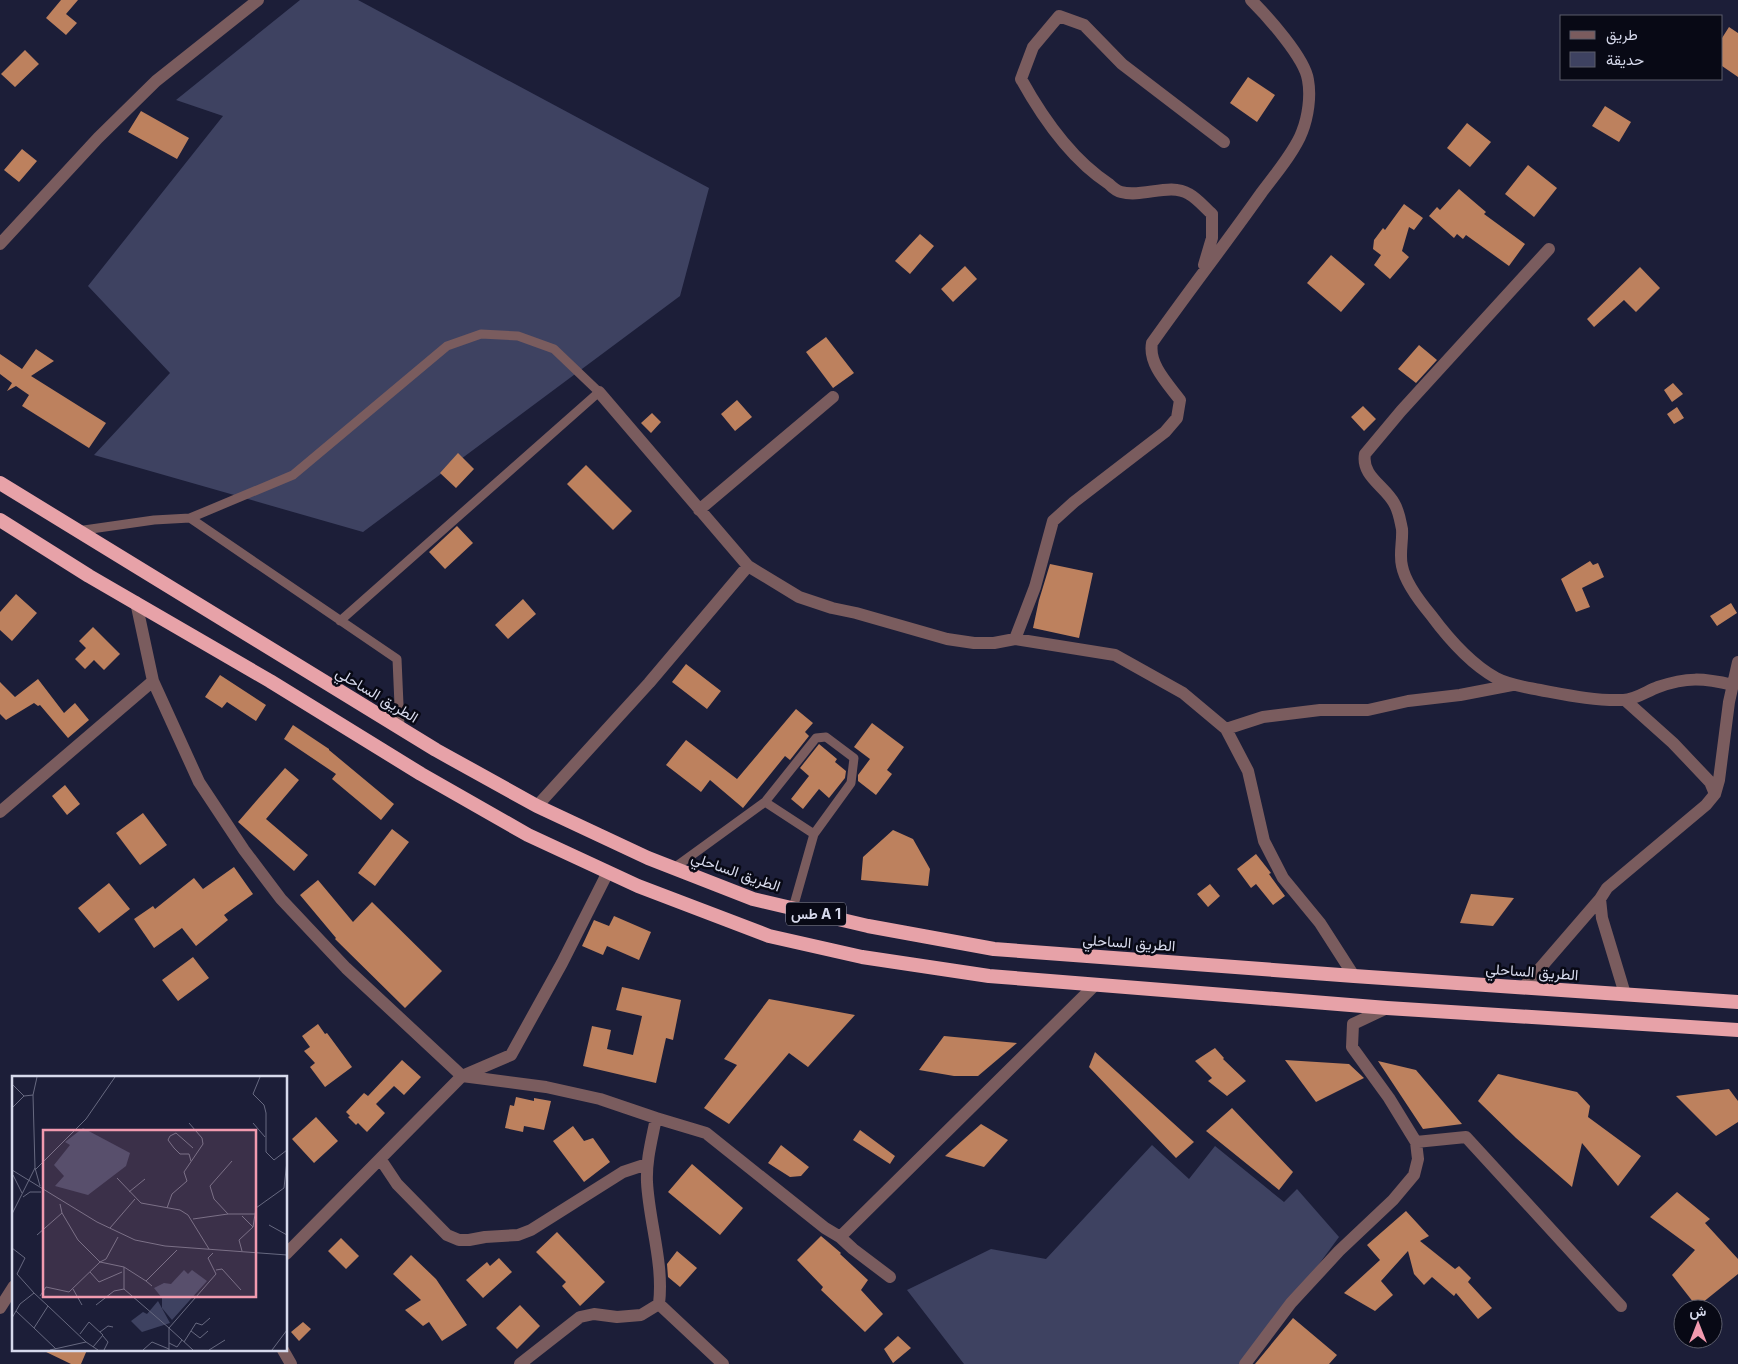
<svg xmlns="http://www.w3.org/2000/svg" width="1738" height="1364" font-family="Inter,Vazirmatn,sans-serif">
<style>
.green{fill:#3e4261}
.building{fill:#bd815e}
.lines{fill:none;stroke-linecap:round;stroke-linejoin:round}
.service{stroke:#7a5c5e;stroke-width:9}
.minor{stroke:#7a5c5e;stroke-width:12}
.trunk{stroke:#e7a2a8;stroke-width:14}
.labels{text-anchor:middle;stroke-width:5;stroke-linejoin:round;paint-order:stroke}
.shield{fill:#080915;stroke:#999bac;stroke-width:1}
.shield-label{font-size:14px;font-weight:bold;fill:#d7daec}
.street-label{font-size:15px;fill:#d7daec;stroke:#080915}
.inset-road{fill:none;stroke:#676980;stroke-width:1}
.view{fill:#f29aaf;fill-opacity:0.15;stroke:#f29aaf;stroke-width:2.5}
.inset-edge{fill:none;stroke:#d7daec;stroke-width:2.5}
</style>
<rect width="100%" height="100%" fill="#1c1e38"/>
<!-- green -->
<path class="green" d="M 300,0 L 358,0 L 709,188 L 680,296 L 363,532 L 94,455 L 170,373 L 88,286 L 223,116 L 176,100 Z
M 1152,1145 L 1189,1179 L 1215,1146 L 1284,1202 L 1297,1189 L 1339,1237 L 1245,1364 L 964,1364 L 907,1290 L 991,1249 L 1046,1259 Z"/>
<!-- building -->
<path class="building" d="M 61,0 L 78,0 L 66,14 L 77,23 L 66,35 L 46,18 Z
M 1729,27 L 1738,33 L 1738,77 L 1722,66 L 1722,38 Z
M 25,50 L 39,64 L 15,87 L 1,74 Z
M 1248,77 L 1275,95 L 1257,122 L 1230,103 Z
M 1605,106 L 1631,122 L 1619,142 L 1592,126 Z
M 141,111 L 189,138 L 177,159 L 128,132 Z
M 1467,123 L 1491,142 L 1470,167 L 1447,148 Z
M 22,149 L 37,161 L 19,182 L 4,170 Z
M 1528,165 L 1557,188 L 1534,217 L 1505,194 Z
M 1459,189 L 1486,212 L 1484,214 L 1525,244 L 1509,266 L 1466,235 L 1463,239 L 1457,234 L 1454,238 L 1429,216 L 1437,207 L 1440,210 Z
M 1404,204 L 1423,218 L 1414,230 L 1409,227 L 1402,251 L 1409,257 L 1390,279 L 1374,265 L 1381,255 L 1373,249 L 1374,240 L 1383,228 L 1385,230 Z
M 920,234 L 934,246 L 910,274 L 895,261 Z
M 1331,255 L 1365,284 L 1341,312 L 1307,283 Z
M 965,266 L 977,279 L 953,302 L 941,289 Z
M 1640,267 L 1660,288 L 1636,312 L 1624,300 L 1594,327 L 1587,319 Z
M 826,337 L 854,373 L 833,388 L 806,352 Z
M 1419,345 L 1437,360 L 1416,383 L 1398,369 Z
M 36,349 L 54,361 L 31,376 L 106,423 L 89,448 L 22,406 L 29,395 L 16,386 L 7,391 L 12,383 L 0,374 L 0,354 L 22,369 Z
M 1673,383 L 1683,394 L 1672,402 L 1664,390 Z
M 737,400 L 752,417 L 735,431 L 721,414 Z
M 1363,406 L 1376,419 L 1364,431 L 1351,417 Z
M 1677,407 L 1684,418 L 1674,424 L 1667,414 Z
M 652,413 L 661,422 L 651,433 L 641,423 Z
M 458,453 L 474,469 L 456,488 L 440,473 Z
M 586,465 L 632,511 L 613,530 L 567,484 Z
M 457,526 L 473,543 L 445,569 L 429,552 Z
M 1590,561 L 1593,565 L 1598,563 L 1604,577 L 1582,588 L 1590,607 L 1576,612 L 1561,579 Z
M 1050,564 L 1093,573 L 1079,638 L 1033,628 L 1039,600 Z
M 16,594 L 37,613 L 12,641 L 0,630 L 0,612 Z
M 523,599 L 536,614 L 508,639 L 495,625 Z
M 1731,603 L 1737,613 L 1717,626 L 1710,616 Z
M 93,627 L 120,654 L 104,670 L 94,660 L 85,669 L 75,659 L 86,648 L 79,641 Z
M 686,664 L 721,691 L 707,709 L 672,682 Z
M 220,675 L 266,705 L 256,721 L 227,702 L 222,708 L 205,697 Z
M 38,679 L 64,713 L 75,703 L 89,720 L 68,738 L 40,705 L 38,706 L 34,703 L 6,720 L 0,714 L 0,682 L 15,697 Z
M 796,709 L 813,723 L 805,732 L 809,736 L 790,760 L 785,756 L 743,808 L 710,780 L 701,792 L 666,765 L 686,740 L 737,779 Z
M 872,723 L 904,747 L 887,770 L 892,774 L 876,795 L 858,781 L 858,775 L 870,759 L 854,747 Z
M 293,725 L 329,749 L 329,750 L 394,804 L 381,820 L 332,779 L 336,774 L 284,739 Z
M 819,744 L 837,759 L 835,762 L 846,771 L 845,778 L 829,798 L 819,789 L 803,809 L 791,799 L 809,776 L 800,768 Z
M 285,768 L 299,780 L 266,819 L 308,855 L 294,871 L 238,822 Z
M 65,785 L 80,804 L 67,815 L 52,796 Z
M 143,813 L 167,845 L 140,865 L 116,833 Z
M 392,829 L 409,842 L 375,886 L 358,873 Z
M 893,830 L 913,839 L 930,869 L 928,886 L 861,880 L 863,857 Z
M 1256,854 L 1271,873 L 1269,874 L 1285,896 L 1273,905 L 1256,884 L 1251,888 L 1237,869 Z
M 234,867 L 253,894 L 224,915 L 228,920 L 196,946 L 182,928 L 154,948 L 134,919 L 153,906 L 155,909 L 194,878 L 203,889 Z
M 318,880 L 353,922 L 372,902 L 442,971 L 405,1008 L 335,939 L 336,938 L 300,895 Z
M 109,883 L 130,909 L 99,933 L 78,908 Z
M 1210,884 L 1220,896 L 1208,907 L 1197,894 Z
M 1471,894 L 1514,898 L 1493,926 L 1460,923 Z
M 614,916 L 651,932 L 639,960 L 607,946 L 603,955 L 582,946 L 594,920 L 609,926 Z
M 193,957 L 209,978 L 178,1001 L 162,980 Z
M 622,987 L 681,1000 L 673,1040 L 666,1038 L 656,1083 L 583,1066 L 592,1026 L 611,1030 L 607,1049 L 633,1055 L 642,1016 L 616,1010 Z
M 769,999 L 855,1015 L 808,1067 L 789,1053 L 729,1124 L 704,1108 L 737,1065 L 724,1059 Z
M 318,1024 L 325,1034 L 327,1033 L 352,1067 L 325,1087 L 310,1067 L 315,1063 L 304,1051 L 310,1047 L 302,1036 Z
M 944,1036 L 1017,1043 L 978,1076 L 954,1076 L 919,1070 Z
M 1215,1048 L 1224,1058 L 1223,1059 L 1246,1081 L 1227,1096 L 1208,1081 L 1212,1078 L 1195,1061 Z
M 1095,1052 L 1194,1142 L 1176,1158 L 1089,1067 Z
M 402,1060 L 421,1077 L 404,1095 L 394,1086 L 376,1104 L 385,1113 L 367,1132 L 358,1123 L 356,1125 L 348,1117 L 350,1116 L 346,1112 L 364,1093 L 368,1096 Z
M 1285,1060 L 1349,1064 L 1364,1078 L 1316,1102 Z
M 1378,1061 L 1416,1070 L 1462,1124 L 1423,1129 Z
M 1498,1074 L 1577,1092 L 1590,1106 L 1588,1117 L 1641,1156 L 1618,1186 L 1582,1143 L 1572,1187 L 1516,1138 L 1478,1101 Z
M 1729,1089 L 1738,1101 L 1738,1122 L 1716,1136 L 1676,1096 Z
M 516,1097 L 534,1101 L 534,1098 L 551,1101 L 544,1130 L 524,1126 L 523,1132 L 505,1128 L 510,1105 L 514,1106 Z
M 1232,1108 L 1293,1172 L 1279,1190 L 1206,1131 Z
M 316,1117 L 338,1141 L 314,1163 L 292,1139 Z
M 981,1124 L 1008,1140 L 984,1167 L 945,1156 Z
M 573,1126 L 584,1141 L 593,1138 L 610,1162 L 584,1182 L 553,1141 Z
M 860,1130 L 895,1156 L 890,1164 L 853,1140 Z
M 781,1145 L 809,1167 L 801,1176 L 790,1177 L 768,1163 Z
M 692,1164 L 743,1208 L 720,1235 L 668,1192 Z
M 1677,1192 L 1710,1219 L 1705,1223 L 1738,1259 L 1738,1274 L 1697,1307 L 1672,1275 L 1695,1250 L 1650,1217 Z
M 1406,1211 L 1429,1236 L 1420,1241 L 1455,1269 L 1459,1266 L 1471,1278 L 1468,1282 L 1492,1308 L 1478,1319 L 1456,1293 L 1454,1296 L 1432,1277 L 1424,1285 L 1414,1274 L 1408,1251 L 1381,1281 L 1393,1295 L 1375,1311 L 1344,1293 L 1380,1260 L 1367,1245 Z
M 557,1232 L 605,1282 L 580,1306 L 562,1286 L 566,1282 L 536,1252 Z
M 821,1236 L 841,1253 L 840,1254 L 868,1280 L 861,1290 L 883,1314 L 865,1332 L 821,1290 L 823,1287 L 797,1260 Z
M 341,1238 L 359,1256 L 346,1269 L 328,1251 Z
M 677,1251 L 697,1268 L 680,1287 L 668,1277 L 667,1264 Z
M 411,1255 L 436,1279 L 467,1325 L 442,1341 L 429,1322 L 423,1326 L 405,1310 L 421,1300 L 393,1274 Z
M 499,1258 L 512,1272 L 483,1298 L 466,1280 L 487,1262 L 490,1266 Z
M 520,1305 L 540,1326 L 517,1349 L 496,1328 Z
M 1293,1318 L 1337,1355 L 1329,1364 L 1255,1364 Z
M 303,1322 L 311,1329 L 299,1341 L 291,1332 Z
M 898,1336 L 911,1348 L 893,1363 L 884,1349 Z
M 42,1350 L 87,1350 L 81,1364 L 71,1364 Z"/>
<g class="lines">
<!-- service -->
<path class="service" d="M 190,518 L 293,475 L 447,346 L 481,334 L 518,336 L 554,349 L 599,392 L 340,621
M 77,531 L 154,520 L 190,518 L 397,659 L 400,728
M 765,802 L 816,738 L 826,737 L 854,758 L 851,783 L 814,834
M 674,868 L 765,802 L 814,834 L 793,908"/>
<!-- minor -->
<path class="minor" d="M 0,244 L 98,138 L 156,81 L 258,0
M 1549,249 L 1401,411 L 1365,454 C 1361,476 1385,486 1394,503 C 1399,511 1400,520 1402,529 C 1403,541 1399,554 1402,566 C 1405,582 1421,603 1431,615 C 1448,638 1471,664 1496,678 C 1509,685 1525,687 1540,690 C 1567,695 1595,701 1623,700 C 1635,700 1647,691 1658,687 C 1687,677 1703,678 1733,685
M 1204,265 L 1212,238 L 1212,214 C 1205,208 1198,199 1189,194 C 1170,182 1143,198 1121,192 C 1117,191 1112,187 1109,184 C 1072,160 1042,117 1021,79 L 1033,47 L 1059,16 L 1084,25 L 1122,64 L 1224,142
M 599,392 L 748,566 L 799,597 L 832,608 L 856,613 L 947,639 L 974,643 L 994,643 L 1015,639 L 1115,655 L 1183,693 L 1226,729 L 1248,771 L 1264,841 L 1283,878 L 1320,923 L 1354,976
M 699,510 L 833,397
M 1015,639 L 1035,587 L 1053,521 L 1074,502 L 1165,432 L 1177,418 L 1180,400 C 1168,384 1148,364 1152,343 C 1188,292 1226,243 1262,192 C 1274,176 1295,151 1302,132 C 1308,117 1311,96 1308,80 C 1305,58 1267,16 1251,0
M 153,681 L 199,782 L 244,850 L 281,899 L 346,968 L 462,1076 L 286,1254
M 1625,700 L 1673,743 L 1710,782 L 1715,794
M 1226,729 L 1263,717 L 1320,710 L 1368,710 L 1408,701 L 1460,695 L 1512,685
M 537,806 L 649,683 L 748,566
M 0,812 L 153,681 L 136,602
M 608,872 L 562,963 L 511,1055 L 462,1076 L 546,1087 L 600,1099 L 656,1118
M 1523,988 L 1600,899
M 1625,994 L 1602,918 L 1600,899 L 1607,888 L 1706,805 L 1715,794 L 1719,780 L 1729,702 L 1738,662
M 1416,1142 L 1466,1137 L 1621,1306
M 381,1160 L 397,1184 L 447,1235 L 459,1240 L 469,1240 L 485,1237 L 518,1235 L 531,1230 L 623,1172 L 647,1164
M 890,1277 L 853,1249 L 840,1237 L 1096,984
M 659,1304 L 723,1364
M 0,1308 L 14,1286
M 283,1350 L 291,1364
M 520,1364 L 580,1317 L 594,1314 L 617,1317 L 641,1315 L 659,1304 C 664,1263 649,1222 647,1182 C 646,1160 652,1139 656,1118 L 706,1133 L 825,1228 L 840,1237
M 1245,1364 L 1291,1303 L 1339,1251 L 1393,1200 L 1414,1175 L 1418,1159 L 1416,1142 L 1389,1098 L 1352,1047 L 1353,1024 L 1387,1008"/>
<!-- trunk -->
<path class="trunk" d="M 0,483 L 436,750 L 537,806 L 648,858 L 753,899 L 868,926 L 994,949 L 1354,976 L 1738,1002
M 0,520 L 89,576 L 270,681 L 421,774 L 528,835 L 638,886 L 769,936 L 862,957 L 989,976 L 1387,1008 L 1738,1030"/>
</g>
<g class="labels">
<!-- shield labels -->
<rect class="shield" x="786" y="902.5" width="60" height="23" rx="4"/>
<g class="shield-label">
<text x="816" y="919">طس A 1</text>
</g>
<!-- street labels -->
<g class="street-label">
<text transform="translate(377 695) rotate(31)" y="5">الطريق الساحلي</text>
<text transform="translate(736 872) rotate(19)" y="5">الطريق الساحلي</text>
<text transform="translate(1129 943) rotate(4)" y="5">الطريق الساحلي</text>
<text transform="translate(1532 972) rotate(4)" y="5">الطريق الساحلي</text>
</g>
</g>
<!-- overview -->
<g transform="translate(12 1076)">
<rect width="275" height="275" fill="#1c1e38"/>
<path d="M 71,52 L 118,77 L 114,90 L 76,119 L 43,110 L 52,100 L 42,89 L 58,69 L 53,66 ZM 172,194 L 176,198 L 180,194 L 195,205 L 160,244 L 150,232 L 150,222 L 142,212 L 152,207 L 159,208 ZM 146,225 L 158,247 L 130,256 L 119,245 L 131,236 L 135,238 Z" fill="#3e4261"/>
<path class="inset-road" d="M 248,1 L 241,18 L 252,29 L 254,37 L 254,76 L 262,84 L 275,74M 0,8 L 12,20M 0,32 L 12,20 L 21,19M 241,47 L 253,61M 179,85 L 177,78 L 168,78 L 162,72 L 156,64 L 158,60 L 164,57 L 181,72M 220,85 L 198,110 L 202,123 L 216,138 L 243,138M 23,92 L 28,110M 0,94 L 85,146 L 123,164 L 153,170 L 275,179M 23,94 L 74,43 L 103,1M 1,99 L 10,117M 105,102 L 129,127 L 168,134 L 176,139 L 197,173M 117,116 L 133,103M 11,121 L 18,116 L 29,116M 155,132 L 160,118 L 175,105 L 172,96 L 191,68 L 190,62 L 177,47M 0,138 L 23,92 L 21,19 L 25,1M 230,140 L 241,151M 181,143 L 216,138M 257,149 L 275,159M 98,152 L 123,123M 25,159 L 50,137 L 48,128M 106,161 L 94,183 L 88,186 L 112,191M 0,172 L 13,182 L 5,198 L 22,217M 230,175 L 227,164 L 241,151 L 244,132 L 272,112 L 275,85M 204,194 L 210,193 L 229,214M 78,196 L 87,206 L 110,196M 140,210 L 134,205 L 165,174M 61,213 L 70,229M 112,213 L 157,252 L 157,274M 28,220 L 34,211 L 57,216 L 88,186 L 66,164 L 50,137M 84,229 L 102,215 L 112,213 L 112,191 L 134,205M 4,235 L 22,252M 0,242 L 8,228 L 22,217 L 36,230M 179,255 L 188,262 L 196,255M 88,256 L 96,250 L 101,251M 68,258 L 77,246 L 91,259 L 81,271M 91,260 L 96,266 L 92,274M 172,266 L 184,247 L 190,249 L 198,242M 157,267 L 165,271 L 170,264M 44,273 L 22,252 L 36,230 L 74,266M 38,274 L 74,266 L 86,274M 131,274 L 140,266 L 157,273M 181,274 L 157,252 L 204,198 L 196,182 L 201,177M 197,274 L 213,264M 260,274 L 275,254"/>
<path class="view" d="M 31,54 L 244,54 L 244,221 L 31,221 Z"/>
<rect width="275" height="275" class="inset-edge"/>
</g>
<!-- legend -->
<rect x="1560" y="15" width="162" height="65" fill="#080915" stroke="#5b5d6b"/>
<rect x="1570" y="31" width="25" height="8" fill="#7a5c5e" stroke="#5b5d6b"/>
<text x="1606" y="40" font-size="15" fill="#d7daec">طريق</text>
<rect x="1570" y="52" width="25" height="15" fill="#3e4261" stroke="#5b5d6b"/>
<text x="1606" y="65" font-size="15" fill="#d7daec">حديقة</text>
<!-- north arrow -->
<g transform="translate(1698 1324)"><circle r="24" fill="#080915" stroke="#5b5d6b"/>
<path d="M0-4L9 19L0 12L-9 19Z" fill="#f29aaf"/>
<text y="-8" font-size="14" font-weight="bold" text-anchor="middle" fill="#d7daec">ش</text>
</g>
</svg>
